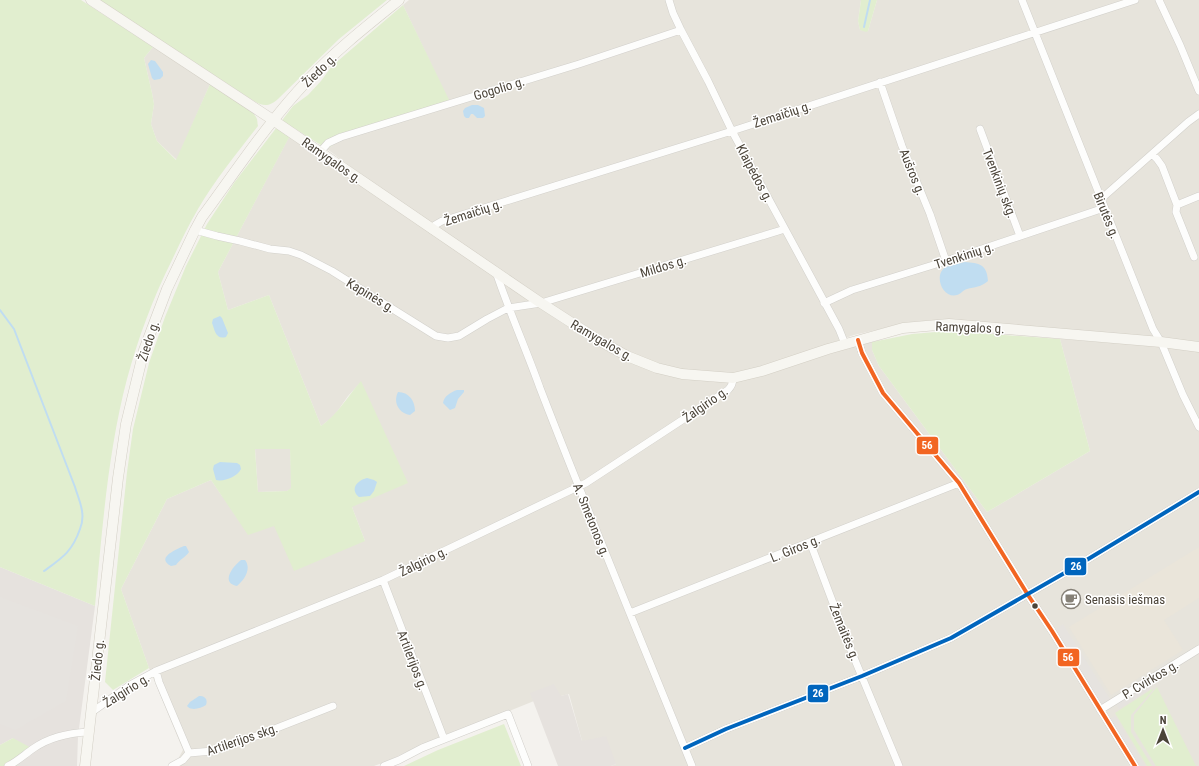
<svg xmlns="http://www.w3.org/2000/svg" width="1199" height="766" font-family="'Roboto Condensed',sans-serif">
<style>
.residential{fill:#e7e4dc}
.industrial{fill:#e6e2de}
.education{fill:#eae5da}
.green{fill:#e1eecf;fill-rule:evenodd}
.parking{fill:#e6e3df}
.water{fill:#c0ddf1}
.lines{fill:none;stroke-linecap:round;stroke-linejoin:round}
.stream{stroke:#c0ddf1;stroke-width:2}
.street-casing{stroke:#d2d0cb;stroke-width:8}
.secondary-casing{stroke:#d3cfc5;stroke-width:11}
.street{stroke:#fdfdfc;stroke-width:7}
.secondary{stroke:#f7f6f1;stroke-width:10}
.bus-1-casing{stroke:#fff;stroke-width:7}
.bus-2-casing{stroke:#fff;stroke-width:7}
.bus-1{stroke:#f26522;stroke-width:4}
.bus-2{stroke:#0065bd;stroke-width:4}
.bus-dot{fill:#4b4439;stroke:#fff;stroke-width:1.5}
.labels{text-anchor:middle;stroke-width:3;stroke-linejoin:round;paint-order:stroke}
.street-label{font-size:13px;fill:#4b4439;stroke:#fff}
.poi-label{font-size:13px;fill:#4b4439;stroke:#fff;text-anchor:start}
.line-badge{stroke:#fff;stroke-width:1.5}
.badge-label{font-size:11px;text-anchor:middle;font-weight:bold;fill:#fff}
</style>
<rect width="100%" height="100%" fill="#f4f2ee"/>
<!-- residential -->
<path class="residential" d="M 409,0 L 861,0 L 858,21 L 860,30 L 868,31 L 877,0 L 1199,0 L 1199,343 L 949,319 L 911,322 L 854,335 L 763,367 L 736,374 L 678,369 L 661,365 L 626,350 L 565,313 L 458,241 L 358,172 L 327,149 L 341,140 L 451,106 L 403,5 Z
M 153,47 L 210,84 L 177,160 L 157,141 L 151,124 L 154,104 L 152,93 L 144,58 Z
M 289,137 L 562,323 L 634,364 L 675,377 L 715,382 L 737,381 L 834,352 L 872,342 L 872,350 L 879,366 L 987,512 L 1090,451 L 1060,339 L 1153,346 L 1199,351 L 1199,766 L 611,766 L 616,764 L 582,741 L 569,694 L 561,696 L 531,693 L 534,701 L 404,753 L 390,760 L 374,766 L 181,766 L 178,759 L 183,750 L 149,668 L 121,589 L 167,499 L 211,480 L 222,496 L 274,525 L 365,541 L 352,507 L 361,382 L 348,396 L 334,416 L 321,426 L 269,295 L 228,310 L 218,272 Z
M 255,448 L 290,449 L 292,488 L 287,491 L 258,492 Z"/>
<!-- industrial -->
<path class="industrial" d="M 0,567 L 95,606 L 78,736 L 77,766 L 17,766 L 18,763 L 13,738 L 0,745 Z
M 554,684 L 561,696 L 568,694 L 582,741 L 606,736 L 616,764 L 611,766 L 558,766 L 530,693 Z"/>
<!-- education -->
<path class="education" d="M 1199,547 L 1199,598 L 1164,620 L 1183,650 L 1111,695 L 1069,627 Z"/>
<!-- green -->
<path class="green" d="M 0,0 L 81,0 L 153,47 L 144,58 L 152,93 L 154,104 L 151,124 L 157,141 L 176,160 L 210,84 C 220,91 251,108 256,117 C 258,120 257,123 258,126 C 237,153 215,180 198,209 C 188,226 180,243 172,260 C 153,298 138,338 127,379 C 108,451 102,531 95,606 L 0,567 Z
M 99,0 L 387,0 L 339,39 L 278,99 C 266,110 259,104 246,96 Z
M 861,0 L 877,0 L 868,31 L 866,32 L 860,30 L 858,21 Z
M 403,5 L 452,106 L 341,140 L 327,149 L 294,128 L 218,272 L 228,310 L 269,295 L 321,426 C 337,415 348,396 361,381 L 408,483 L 352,507 L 365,541 L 294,571 L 274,526 L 248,535 L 211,480 L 167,499 L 121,589 L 149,668 L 113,690 L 105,682 L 127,472 L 133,429 L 149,363 L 165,317 L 186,266 L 207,224 L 234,183 L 293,106 L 308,95 L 321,81 L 332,66 ZM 255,449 L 290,449 L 291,488 L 287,491 L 258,492 Z
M 948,331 L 1060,339 L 1090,451 L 987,512 L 879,366 L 872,350 L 872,342 L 912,334 Z
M 1157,687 L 1196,766 L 1156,766 L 1134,730 L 1134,715 Z
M 1152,689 L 1153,690 L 1131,715 L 1131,732 L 1152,766 L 1147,766 L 1115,713 Z
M 504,724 L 521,766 L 404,766 L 438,750 Z
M 13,738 L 35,750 L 18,763 L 17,766 L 0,766 L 0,745 Z"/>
<!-- parking -->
<path class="parking" d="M 0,597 L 78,626 L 66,701 L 15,730 L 0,724 Z
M 1063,624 L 1112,702 L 1100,710 L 1052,631 Z
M 1148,684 L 1150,689 L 1119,709 L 1116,704 Z
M 1115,716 L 1145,766 L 1138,766 L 1110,719 Z"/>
<!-- water -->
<path class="water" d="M 151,60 L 155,61 L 163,72 L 163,76 L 160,79 L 154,80 L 152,78 L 148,64 Z
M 472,105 L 478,105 L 484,108 L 485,116 L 483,118 L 477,118 L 473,114 L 471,114 L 469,118 L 466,118 L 464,116 L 463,111 L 465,108 Z
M 965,262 C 979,263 987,264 988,281 C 981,287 975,287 967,289 C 963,290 961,294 957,295 C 942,299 933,274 946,267 C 952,265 959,264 965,262 Z
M 220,316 L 222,318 L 228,333 L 226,337 C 216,340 215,331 212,323 L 213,319 Z
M 457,390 L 464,390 L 464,392 L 458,399 L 455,408 L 450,410 L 443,403 C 444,396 451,392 457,390 Z
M 398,392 C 409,392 415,401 415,411 L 410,415 C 398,413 393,402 398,392 Z
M 220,462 L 237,463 L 240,465 L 241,469 C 237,477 224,482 216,480 L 213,469 L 214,465 Z
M 367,478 L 374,480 L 377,482 L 374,491 L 370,496 L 359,497 C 349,489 358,480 367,478 Z
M 184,546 L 186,546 L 189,552 C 186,557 180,559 176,565 L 171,566 C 155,558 177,549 184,546 Z
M 241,560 L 245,560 C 252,569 244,580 237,586 C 220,583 233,566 241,560 Z
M 199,696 C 205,696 208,699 206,705 C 201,708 193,711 188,707 L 187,706 L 190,702 Z"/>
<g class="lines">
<!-- stream -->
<path class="stream" d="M 864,27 L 870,0
M 0,310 L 14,329 L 75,487 C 77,494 81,503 82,511 C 83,517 82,524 80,529 C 72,552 62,558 44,571"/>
<!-- street casing -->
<g class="street-casing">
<path id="street" d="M 669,0 L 673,13 L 681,30 L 708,81 L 732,131 L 839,329 L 845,344
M 1022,0 L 1153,329 L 1161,342 L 1183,395 L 1199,427
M 1159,0 L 1180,45 L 1199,91
M 880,82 L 902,146 L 930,214 L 946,261
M 980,129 L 1020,236
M 320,152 L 328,143 L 341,137 L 579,64 L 681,30
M 1152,154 L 1157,159 L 1162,166 L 1177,205 L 1176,212 L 1194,257
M 1101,199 L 1188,122 L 1199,114
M 1177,205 L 1199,196
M 195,230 L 217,236 L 240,241 L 270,249 L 289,251 L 301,255 L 332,271 L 436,336 L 448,338 L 459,336 L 487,319 L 508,308 L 541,303 L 785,229
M 432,230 L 435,225 L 442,221 L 732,131 L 1135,0
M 496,272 C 509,311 526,349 540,388 C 589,515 641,640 692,766
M 824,303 L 852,290 L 946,261 L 1104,208
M 858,340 L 862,353 L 883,393 L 959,483 L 1028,595 L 1052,631 L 1135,766
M 810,542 L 850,648 L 899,766
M 383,580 L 444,739
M 630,613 L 959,483
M 156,671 L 159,682 L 189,753 L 213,751 L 259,735 L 333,706
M 1100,710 L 1199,649
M 92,712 L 130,685 L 156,671 L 383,580 L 586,483 L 728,390 C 732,386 733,383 733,378
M 685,748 L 726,729 L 862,676 L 951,638 L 1075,567 L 1199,492
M 8,766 C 18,761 25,754 34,748 C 50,737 69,733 88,732
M 172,766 L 183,760 L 189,753
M 384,766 L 399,760 L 422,748 L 508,714 L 528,766"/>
</g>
<!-- secondary casing -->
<g class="secondary-casing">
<path id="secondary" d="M 91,0 L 273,120 L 541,303 L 600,341 L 627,356 L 657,368 L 682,374 L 733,378 L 762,371 L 828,349 L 903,328 L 949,324 L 1161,342 L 1199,347
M 85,766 L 118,478 L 126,424 L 144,350 L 167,289 L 195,230 L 202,217 C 236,171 268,122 308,80 C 335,51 368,25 399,0"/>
</g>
<!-- street -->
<use href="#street" class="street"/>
<!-- secondary -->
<use href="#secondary" class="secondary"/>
<!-- bus-1 casing -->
<g class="bus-1-casing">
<path id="bus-1" d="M 858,340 L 862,353 L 883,393 L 959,483 L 1028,595 L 1052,631 L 1135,766"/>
</g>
<!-- bus-2 casing -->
<g class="bus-2-casing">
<path id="bus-2" d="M 685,748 L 726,729 L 862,676 L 951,638 L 1075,567 L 1199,492"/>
</g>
<!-- bus-1 -->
<use href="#bus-1" class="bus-1"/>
<!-- bus-2 -->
<use href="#bus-2" class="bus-2"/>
</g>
<!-- icons -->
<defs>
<g id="cafe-ring" transform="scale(1)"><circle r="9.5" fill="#fff" stroke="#868178" stroke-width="1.5"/><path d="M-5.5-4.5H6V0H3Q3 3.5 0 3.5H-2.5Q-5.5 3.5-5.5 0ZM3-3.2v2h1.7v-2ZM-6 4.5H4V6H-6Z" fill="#868178"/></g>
</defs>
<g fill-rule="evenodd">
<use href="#cafe-ring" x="1071" y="599"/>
</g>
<!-- markers -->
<circle class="bus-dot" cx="1035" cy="606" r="3.5"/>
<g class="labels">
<!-- street labels -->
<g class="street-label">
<text transform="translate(319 70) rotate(-44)" y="5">Žiedo g.</text>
<text transform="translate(499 88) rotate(-17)" y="5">Gogolio g.</text>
<text transform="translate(782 114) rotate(-18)" y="5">Žemaičių g.</text>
<text transform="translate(332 160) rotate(35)" y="5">Ramygalos g.</text>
<text transform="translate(913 172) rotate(68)" y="5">Aušros g.</text>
<text transform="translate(755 173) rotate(62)" y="5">Klaipėdos g.</text>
<text transform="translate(1000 183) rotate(69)" y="5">Tvenkinių skg.</text>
<text transform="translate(473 212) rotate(-18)" y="5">Žemaičių g.</text>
<text transform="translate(1107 215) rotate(68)" y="5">Birutės g.</text>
<text transform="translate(964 255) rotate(-18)" y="5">Tvenkinių g.</text>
<text transform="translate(663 266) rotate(-17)" y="5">Mildos g.</text>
<text transform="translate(371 295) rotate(31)" y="5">Kapinės g.</text>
<text transform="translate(970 327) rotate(2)" y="5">Ramygalos g.</text>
<text transform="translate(602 340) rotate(30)" y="5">Ramygalos g.</text>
<text transform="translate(148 341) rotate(-72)" y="5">Žiedo g.</text>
<text transform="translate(705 404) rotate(-35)" y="5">Žalgirio g.</text>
<text transform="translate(592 520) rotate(68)" y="5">A. Smetonos g.</text>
<text transform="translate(795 548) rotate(-22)" y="5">L. Giros g.</text>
<text transform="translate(423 561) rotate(-26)" y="5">Žalgirio g.</text>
<text transform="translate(845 632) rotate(68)" y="5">Žemaitės g.</text>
<text transform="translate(97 660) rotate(-84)" y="5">Žiedo g.</text>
<text transform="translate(413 660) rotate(69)" y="5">Artilerijos g.</text>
<text transform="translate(1150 679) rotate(-31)" y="5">P. Cvirkos g.</text>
<text transform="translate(126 690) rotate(-32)" y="5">Žalgirio g.</text>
<text transform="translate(242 739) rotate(-19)" y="5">Artilerijos skg.</text>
</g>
<!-- poi labels -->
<g class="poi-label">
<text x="1085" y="604">Senasis iešmas</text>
</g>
</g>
<g class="line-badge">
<rect x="916" y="436" width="23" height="19" rx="4" fill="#f26522"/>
<rect x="1064" y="557" width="23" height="19" rx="4" fill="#0065bd"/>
<rect x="1057" y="648" width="23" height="19" rx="4" fill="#f26522"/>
<rect x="807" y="684" width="22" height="19" rx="4" fill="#0065bd"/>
</g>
<g class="badge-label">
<text x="927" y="449">56</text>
<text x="1076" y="570">26</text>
<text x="1068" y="661">56</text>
<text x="818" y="697">26</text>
</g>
<!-- north arrow -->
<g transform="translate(1163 730)" stroke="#ffffff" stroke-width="3" paint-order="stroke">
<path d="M0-3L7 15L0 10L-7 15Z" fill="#4b4439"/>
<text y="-6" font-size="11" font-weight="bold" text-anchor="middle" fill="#4b4439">N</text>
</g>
</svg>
